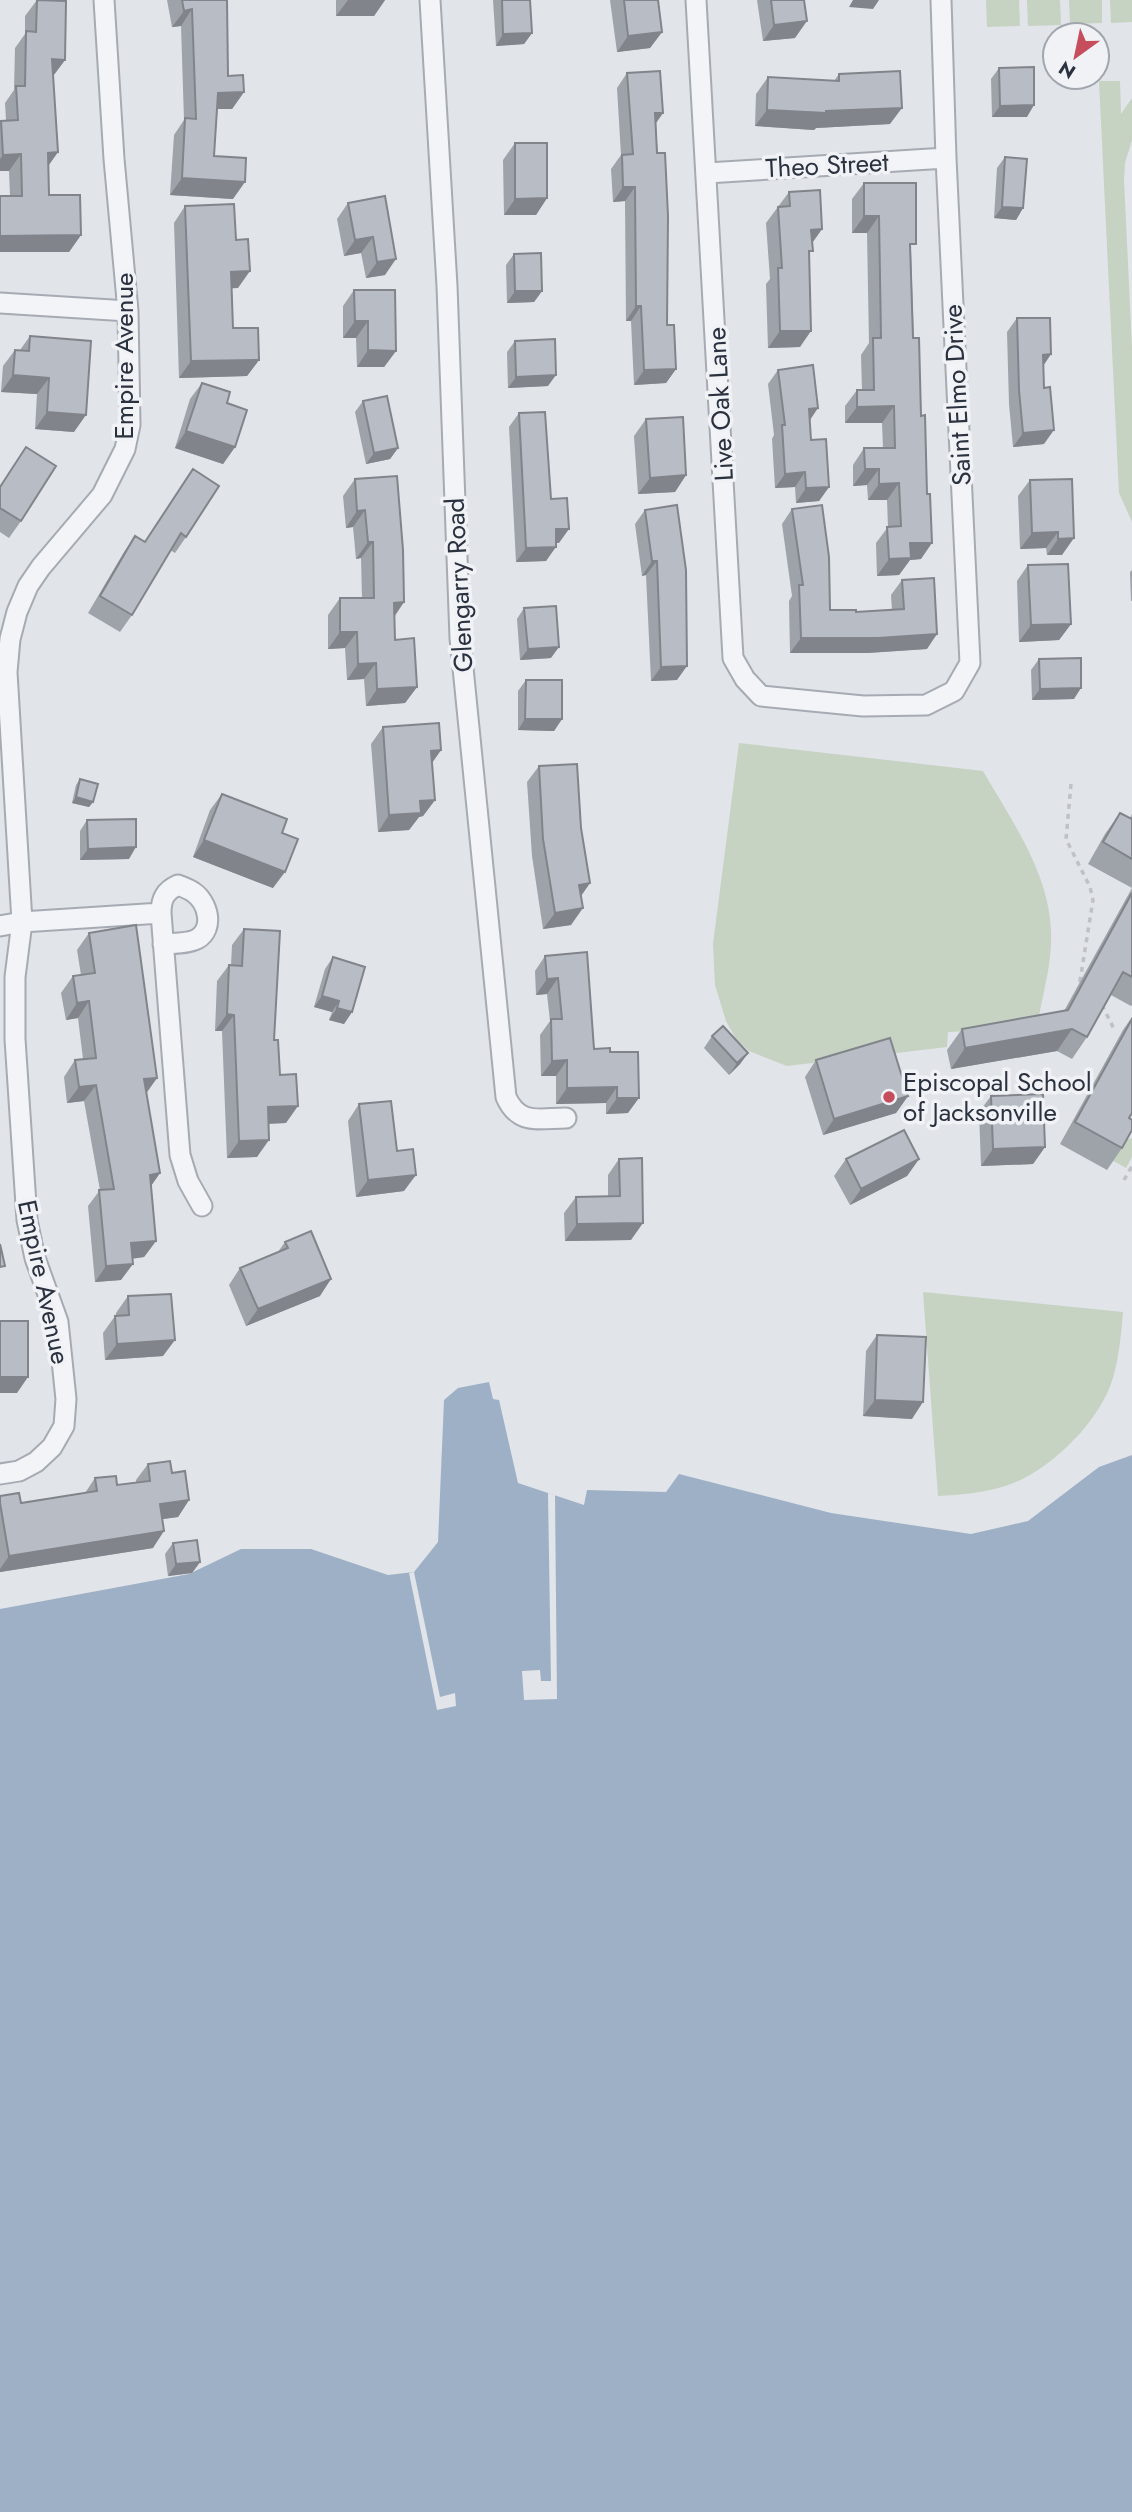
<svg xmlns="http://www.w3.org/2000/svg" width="1132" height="2512" font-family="Jost,sans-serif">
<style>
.green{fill:#c6d2c2}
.water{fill:#9eb0c6}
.pier{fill:#e1e4e9}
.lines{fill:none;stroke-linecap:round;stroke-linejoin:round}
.street-casing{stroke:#a6abb3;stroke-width:23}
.path{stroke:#bfc1c7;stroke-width:3.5;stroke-dasharray:5 5;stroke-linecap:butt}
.street{stroke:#f3f4f7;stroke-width:19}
.wall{fill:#9ea3a9}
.shaded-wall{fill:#81848a}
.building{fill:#b8bdc5;stroke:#81848a;stroke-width:2}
.poi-dot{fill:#c64d5c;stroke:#f0f2f6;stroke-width:2.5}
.labels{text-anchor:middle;stroke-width:7;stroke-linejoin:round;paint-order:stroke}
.street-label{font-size:26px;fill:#2a313f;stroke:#f0f2f6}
.poi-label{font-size:26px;fill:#2a313f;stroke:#f0f2f6;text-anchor:start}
</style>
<rect width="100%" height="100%" fill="#e1e4e9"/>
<!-- green -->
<path class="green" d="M 986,0 L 1019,0 L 1020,26 L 987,27 Z
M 1027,0 L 1060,0 L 1061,25 L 1028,26 Z
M 1069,0 L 1102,0 L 1102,23 L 1070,24 Z
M 1110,0 L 1132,0 L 1132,22 L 1111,23 Z
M 1099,81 L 1120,81 L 1121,114 L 1132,98 L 1132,140 L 1125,163 L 1124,180 L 1132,348 L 1132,522 L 1119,493 Z
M 739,743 L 983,771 C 1014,825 1054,879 1051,944 C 1050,971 1041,1001 1037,1028 L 948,1032 L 947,1047 L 787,1066 L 749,1051 L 736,1039 L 726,1021 L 715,985 L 713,944 Z
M 1132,1138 L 1132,1157 L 1126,1168 L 1112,1160 L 1119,1143 Z
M 923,1292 L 1123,1312 C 1121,1335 1119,1359 1112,1381 C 1098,1424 1046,1475 1002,1487 C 981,1493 959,1495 938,1496 Z"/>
<!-- water -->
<path class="water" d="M 489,1382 L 493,1399 L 499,1400 L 518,1483 L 584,1505 L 587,1490 L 666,1492 L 679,1474 L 831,1513 L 971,1534 L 1028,1521 L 1099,1467 L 1132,1455 L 1132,2512 L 0,2512 L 0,1609 L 189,1574 L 241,1549 L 311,1549 L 388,1575 L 414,1572 L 438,1542 L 444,1400 L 458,1388 Z"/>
<!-- pier -->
<path class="pier" d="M 548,1493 L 555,1495 L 557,1699 L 524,1700 L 522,1671 L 540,1670 L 541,1681 L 551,1681 Z
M 414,1572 L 440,1697 L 455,1693 L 456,1706 L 437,1710 L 409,1573 Z"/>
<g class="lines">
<!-- street casing -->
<g class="street-casing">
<path id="street" d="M 430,0 L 447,286 L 460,638 L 506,1097 C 519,1126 539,1118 566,1118
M 696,0 L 733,658 L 745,679 L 761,696 L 863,706 L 926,705 L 954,691 L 970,663 L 946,158 L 941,0
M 707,173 L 946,158
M 0,303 L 128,311
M 0,926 L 22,922 L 161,913
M 163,944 C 173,943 188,944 197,939 C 215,929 208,902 193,892 C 189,889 183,887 178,885 C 165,891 161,899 161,913 L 180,1155 L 188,1181 L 202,1206
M 0,1474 L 19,1471 L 36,1462 L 52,1447 L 64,1426 L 66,1399 L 58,1322 L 35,1258 L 27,1220 L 15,1039 L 15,977 L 22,922 L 7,672 L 10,639 L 17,612 L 28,586 L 41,567 L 102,495 L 125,449 L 130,425 L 128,311 L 114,159 L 104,0"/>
</g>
<!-- path -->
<path class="path" d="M 1071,784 L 1066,839 L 1090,887 L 1093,900 L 1080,981 L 1083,984
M 1102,1005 L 1114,1029
M 1124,1180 L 1132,1166"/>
<!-- street -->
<use href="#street" class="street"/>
</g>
<!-- wall -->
<path class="wall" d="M 37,0 L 65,60 L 53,76 L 58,152 L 48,166 L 49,195 L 81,235 L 69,252 L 0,252 L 0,196 L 10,196 L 9,171 L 0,171 L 0,122 L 6,120 L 5,103 L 14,90 L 15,48 L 25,34 L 25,16 Z
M 167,0 L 227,0 L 228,76 L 244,92 L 232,109 L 217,109 L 214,156 L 233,199 L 170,195 L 174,135 L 184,120 L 181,26 L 172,27 Z
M 336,0 L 385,0 L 374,16 L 336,16 Z
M 493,0 L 530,0 L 532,33 L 524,44 L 496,46 Z
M 610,0 L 658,0 L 662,32 L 650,48 L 617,52 Z
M 757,0 L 804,0 L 795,38 L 763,41 Z
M 999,68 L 1027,117 L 992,117 L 991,79 Z
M 627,73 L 663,113 L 656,123 L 667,325 L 676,369 L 666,383 L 634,385 L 631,321 L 626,321 L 625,201 L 613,202 L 611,169 L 621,155 L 617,88 Z
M 839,74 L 890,124 L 816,128 L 814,130 L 755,126 L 756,94 L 768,77 L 834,81 Z
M 515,143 L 547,198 L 536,215 L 504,215 L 503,160 Z
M 1005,157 L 1023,208 L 1016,220 L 994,218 L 997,168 Z
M 864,183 L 911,251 L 921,559 L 910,560 L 899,575 L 877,576 L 876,543 L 888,527 L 887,500 L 868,500 L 867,485 L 853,486 L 853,465 L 864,448 L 883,448 L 882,423 L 845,423 L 845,406 L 857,390 L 862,390 L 861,355 L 869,343 L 867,233 L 852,233 L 852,199 Z
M 789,192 L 822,229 L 812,243 L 809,256 L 800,347 L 768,348 L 766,284 L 770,279 L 766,223 Z
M 385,196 L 385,275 L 366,278 L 361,253 L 344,256 L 337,219 L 348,203 Z
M 185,206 L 238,288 L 232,288 L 233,328 L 259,360 L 247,376 L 179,378 L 174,223 Z
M 514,254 L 542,291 L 534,302 L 507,303 L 506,265 Z
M 354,290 L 396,351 L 384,367 L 357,367 L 356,338 L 343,338 L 343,306 Z
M 1017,318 L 1051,354 L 1043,366 L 1044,444 L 1013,447 L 1009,404 L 1007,332 Z
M 30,336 L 74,432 L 35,429 L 37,394 L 1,392 L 3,366 L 15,350 L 20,350 Z
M 515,341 L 548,386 L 508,388 L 507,352 Z
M 778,370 L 809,421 L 811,440 L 829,487 L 819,501 L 796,503 L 795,487 L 775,488 L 772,439 L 774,435 L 768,384 Z
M 202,383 L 227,403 L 235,447 L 223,464 L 175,448 L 190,399 Z
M 363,401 L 398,448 L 390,459 L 366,464 L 355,412 Z
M 519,413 L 551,499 L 559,543 L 556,543 L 546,561 L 516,562 L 509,427 Z
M 646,419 L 686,475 L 675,492 L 638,494 L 634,436 Z
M 26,447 L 21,521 L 9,538 L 0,532 L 0,486 Z
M 193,469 L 186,537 L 175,553 L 170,550 L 132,615 L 120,632 L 88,613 L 124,552 L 135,536 L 145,541 Z
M 355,479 L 404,602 L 395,616 L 395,640 L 417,687 L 405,703 L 366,706 L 364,679 L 347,680 L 345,648 L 328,649 L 328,615 L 340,598 L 362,598 L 361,558 L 356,559 L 353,527 L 346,528 L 343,496 Z
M 1072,479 L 1062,555 L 1047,555 L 1046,548 L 1020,549 L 1018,496 L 1030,480 Z
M 792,509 L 830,610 L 856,612 L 892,610 L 891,595 L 902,580 L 927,649 L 867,653 L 790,653 L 789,601 L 792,596 L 782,524 Z
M 645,510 L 686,570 L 677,680 L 651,681 L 646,575 L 642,576 L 635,524 Z
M 1028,565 L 1071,624 L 1059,640 L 1019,642 L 1017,581 Z
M 1132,570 L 1132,601 L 1131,601 L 1130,572 Z
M 524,608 L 551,658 L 520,660 L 517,619 Z
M 1039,659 L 1074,699 L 1032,700 L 1031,670 Z
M 526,680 L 562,719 L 554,731 L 518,730 L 518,691 Z
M 383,727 L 441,750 L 432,763 L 435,800 L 423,816 L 419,817 L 409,830 L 378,832 L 371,744 Z
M 539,766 L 590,883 L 581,896 L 571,925 L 543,929 L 532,856 L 527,782 Z
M 80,779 L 93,802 L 89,807 L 72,803 L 76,785 Z
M 222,794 L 282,833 L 273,888 L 193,857 L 210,810 Z
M 1120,813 L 1130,818 L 1132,814 L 1132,1005 L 1131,1006 L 1111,995 L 1087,1037 L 1072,1059 L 1057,1051 L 951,1069 L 947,1050 L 962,1029 L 1064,1011 L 1132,888 L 1088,864 L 1105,834 Z
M 87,820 L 129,859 L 80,860 L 80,831 Z
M 244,929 L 274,1040 L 286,1123 L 268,1124 L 257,1157 L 227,1158 L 222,1031 L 215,1031 L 217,981 L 229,965 L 231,965 L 232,945 Z
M 89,933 L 157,1078 L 146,1094 L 160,1173 L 151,1186 L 156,1241 L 144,1257 L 132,1259 L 121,1280 L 95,1282 L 88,1206 L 100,1190 L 84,1101 L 67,1103 L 64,1077 L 75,1060 L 83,1059 L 78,1018 L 66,1020 L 61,993 L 73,976 L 81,975 L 77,950 Z
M 587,952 L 594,1049 L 610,1052 L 628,1113 L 606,1114 L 606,1103 L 556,1104 L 556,1076 L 541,1076 L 540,1035 L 550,1021 L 547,994 L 536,995 L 535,971 L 545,956 Z
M 333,957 L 352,1012 L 344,1024 L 329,1020 L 332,1012 L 314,1007 L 325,969 Z
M 1132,1017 L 1132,1113 L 1129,1118 L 1122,1148 L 1107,1170 L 1060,1144 L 1123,1030 Z
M 712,1036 L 748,1053 L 740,1064 L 729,1075 L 704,1048 Z
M 816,1060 L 908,1096 L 896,1113 L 823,1135 L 805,1077 Z
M 991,1096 L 1045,1147 L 1033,1164 L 981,1166 L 979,1112 Z
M 359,1104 L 397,1151 L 404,1191 L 356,1197 L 348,1121 Z
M 619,1159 L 631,1240 L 565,1241 L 564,1213 L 576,1197 L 608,1196 L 608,1175 Z
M 846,1159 L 919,1159 L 907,1176 L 850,1205 L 834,1176 Z
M 285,1242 L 320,1296 L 246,1326 L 229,1285 L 240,1268 L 278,1252 Z
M 128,1296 L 163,1356 L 105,1360 L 103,1333 L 115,1316 L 116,1316 L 116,1313 Z
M 877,1335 L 912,1419 L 863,1416 L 866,1351 Z
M 148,1464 L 172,1473 L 189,1500 L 178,1517 L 162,1519 L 153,1548 L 0,1572 L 0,1496 L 21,1503 L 85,1493 L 95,1478 L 117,1485 L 136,1482 L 136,1480 Z
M 173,1543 L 200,1562 L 192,1573 L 168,1576 L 165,1554 Z"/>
<!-- shaded-wall -->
<path class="shaded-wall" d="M 348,0 L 385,0 L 374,16 L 336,16 Z
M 853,0 L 879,0 L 873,9 L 849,7 Z
M 192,9 L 181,26 L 172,27 L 184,11 Z
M 807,21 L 795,38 L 763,41 L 774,25 Z
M 662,32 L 650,48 L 617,52 L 628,36 Z
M 532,33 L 524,44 L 496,46 L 503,34 Z
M 52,59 L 65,60 L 53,76 Z
M 244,92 L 232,109 L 206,109 L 218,93 Z
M 1034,105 L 1027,117 L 992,117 L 1000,106 Z
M 902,108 L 890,124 L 816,128 L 814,130 L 755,126 L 767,110 L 826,111 Z
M 655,113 L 663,113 L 653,127 Z
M 58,152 L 46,169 L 48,153 Z
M 21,154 L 9,171 L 0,171 L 0,159 L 3,155 Z
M 182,178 L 245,182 L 233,199 L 170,195 Z
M 623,187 L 635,187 L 625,201 L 613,202 Z
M 547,198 L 536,215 L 504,215 L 515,199 Z
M 1002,207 L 1023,208 L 1016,220 L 994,218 Z
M 864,216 L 879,216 L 867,233 L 852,233 Z
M 822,229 L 810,246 L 811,230 Z
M 81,235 L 69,252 L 0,252 L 0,236 Z
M 373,237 L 361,253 L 344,256 L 355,240 Z
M 396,259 L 385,275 L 366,278 L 377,262 Z
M 250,271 L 238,288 L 220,289 L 231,272 Z
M 515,291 L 542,291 L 534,302 L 507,303 Z
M 636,306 L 641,306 L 631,321 L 626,321 Z
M 355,321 L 368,321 L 356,338 L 343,338 Z
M 780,331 L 811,331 L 800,347 L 768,348 Z
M 368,350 L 396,351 L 384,367 L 357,367 Z
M 1051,354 L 1041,369 L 1043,355 Z
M 259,360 L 247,376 L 179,378 L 191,361 Z
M 676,369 L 666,383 L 634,385 L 644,370 Z
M 13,375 L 49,378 L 37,394 L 1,392 Z
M 556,375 L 548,386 L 508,388 L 516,377 Z
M 894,406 L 882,423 L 845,423 L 857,407 Z
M 818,408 L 808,423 L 809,409 Z
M 47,412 L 86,415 L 74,432 L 35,429 Z
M 1054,430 L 1044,444 L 1013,447 L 1023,433 Z
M 186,431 L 235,447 L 223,464 L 175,448 Z
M 398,448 L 390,459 L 366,464 L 374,453 Z
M 865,469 L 879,469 L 867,485 L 853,486 Z
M 805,472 L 795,487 L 775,488 L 785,474 Z
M 686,475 L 675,492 L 638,494 L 650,478 Z
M 899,483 L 887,500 L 868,500 L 879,484 Z
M 829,487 L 819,501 L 796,503 L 806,488 Z
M 365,510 L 353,527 L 346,528 L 357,511 Z
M 556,529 L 569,529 L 559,543 L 546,543 Z
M 1058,532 L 1046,548 L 1020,549 L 1032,533 Z
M 1074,538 L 1062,555 L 1047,555 L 1058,539 Z
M 368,542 L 373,542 L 361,558 L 356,559 Z
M 910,543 L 932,543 L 921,559 L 910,560 L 899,575 L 877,576 L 889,559 Z
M 556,547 L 546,561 L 516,562 L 526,548 Z
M 652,561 L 657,561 L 646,575 L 642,576 Z
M 404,602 L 392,619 L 394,603 Z
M 1071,624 L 1059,640 L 1019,642 L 1031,625 Z
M 340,632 L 357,632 L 345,648 L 328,649 Z
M 937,634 L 927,649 L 867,653 L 790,653 L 801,638 Z
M 559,647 L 551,658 L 520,660 L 528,649 Z
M 376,663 L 364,679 L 347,680 L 358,664 Z
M 687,666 L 677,680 L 651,681 L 661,667 Z
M 417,687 L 405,703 L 366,706 L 377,689 Z
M 1081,688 L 1074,699 L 1032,700 L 1040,689 Z
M 525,719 L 562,719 L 554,731 L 518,730 Z
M 441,750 L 429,767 L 431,751 Z
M 76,797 L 93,802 L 89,807 L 72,803 Z
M 435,800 L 423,816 L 419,817 L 409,830 L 378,832 L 389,815 L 420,801 Z
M 204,840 L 285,872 L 273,888 L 193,857 Z
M 136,847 L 129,859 L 80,860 L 88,849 Z
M 590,883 L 578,900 L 579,885 Z
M 583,908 L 571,925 L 543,929 L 555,913 Z
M 558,978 L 547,994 L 536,995 L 547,979 Z
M 322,996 L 339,1001 L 332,1012 L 314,1007 Z
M 89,1001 L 78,1018 L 66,1020 L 77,1003 Z
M 337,1008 L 352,1012 L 344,1024 L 329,1020 Z
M 227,1014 L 234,1015 L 222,1031 L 215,1031 Z
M 1072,1029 L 1057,1051 L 951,1069 L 965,1048 Z
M 748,1053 L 740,1064 L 729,1075 L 737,1063 Z
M 567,1060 L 556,1076 L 541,1076 L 552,1061 Z
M 157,1078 L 145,1094 L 144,1079 Z
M 96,1085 L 84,1101 L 67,1103 L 79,1087 Z
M 617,1087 L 606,1103 L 556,1104 L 567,1088 Z
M 908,1096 L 896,1113 L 823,1135 L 834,1119 Z
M 617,1098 L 639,1098 L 628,1113 L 606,1114 Z
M 298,1106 L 286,1123 L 256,1124 L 268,1107 Z
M 269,1140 L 257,1157 L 227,1158 L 239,1141 Z
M 1045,1147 L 1033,1164 L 981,1166 L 993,1149 Z
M 919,1159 L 907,1176 L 850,1205 L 861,1189 Z
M 160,1173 L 148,1190 L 150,1175 Z
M 416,1175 L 404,1191 L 356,1197 L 368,1180 Z
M 643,1223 L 631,1240 L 565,1241 L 577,1224 Z
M 156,1241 L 144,1257 L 120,1260 L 131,1243 Z
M 133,1264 L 121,1280 L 95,1282 L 106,1266 Z
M 331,1279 L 320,1296 L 246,1326 L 258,1309 Z
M 175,1340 L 163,1356 L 105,1360 L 117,1344 Z
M 0,1377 L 28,1377 L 17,1393 L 0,1393 Z
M 875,1400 L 923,1402 L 912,1419 L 863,1416 Z
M 189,1500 L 178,1517 L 149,1521 L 160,1504 Z
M 164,1531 L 153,1548 L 0,1572 L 0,1569 L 9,1556 Z
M 200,1562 L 192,1573 L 168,1576 L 176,1564 Z"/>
<!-- building -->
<path class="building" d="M 37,0 L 66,1 L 65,60 L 52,59 L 58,152 L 48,153 L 49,195 L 80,195 L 81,235 L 0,236 L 0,196 L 22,196 L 21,154 L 3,155 L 1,121 L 18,120 L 16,86 L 25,86 L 26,31 L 36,32 Z
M 182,0 L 227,0 L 228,76 L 243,75 L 244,92 L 218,93 L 214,156 L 246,158 L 245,182 L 182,178 L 185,118 L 196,119 L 192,9 L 184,11 Z
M 502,0 L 530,0 L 532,33 L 503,34 Z
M 624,0 L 658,0 L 662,32 L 628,36 Z
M 771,0 L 804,0 L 807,21 L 774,25 Z
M 1034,67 L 1034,105 L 1000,106 L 999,68 Z
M 660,71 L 663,113 L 655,113 L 657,153 L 665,153 L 668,216 L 667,325 L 674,325 L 676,369 L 644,370 L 641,306 L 636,306 L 635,187 L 623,187 L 622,155 L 633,154 L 627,73 Z
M 900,71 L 902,108 L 826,111 L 826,113 L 767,110 L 768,77 L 839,81 L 839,74 Z
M 515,143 L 547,143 L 547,198 L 515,199 Z
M 1005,157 L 1027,159 L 1023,208 L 1002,207 Z
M 864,183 L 916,183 L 916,244 L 910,244 L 913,338 L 919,338 L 921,416 L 925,415 L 927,494 L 930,494 L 932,543 L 910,543 L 911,558 L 889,559 L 887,527 L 901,526 L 899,483 L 879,484 L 879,469 L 865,469 L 864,448 L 895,448 L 894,406 L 857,407 L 857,390 L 874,390 L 873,338 L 881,338 L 879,216 L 864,216 Z
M 820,190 L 822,229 L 811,230 L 813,251 L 809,251 L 811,331 L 780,331 L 778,268 L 782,268 L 778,207 L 790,206 L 789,192 Z
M 385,196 L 396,259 L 377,262 L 373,237 L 355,240 L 348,203 Z
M 234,204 L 236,240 L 248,239 L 250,271 L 231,272 L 233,328 L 258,328 L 259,360 L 191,361 L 185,206 Z
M 541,253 L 542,291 L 515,291 L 514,254 Z
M 354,290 L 395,290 L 396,351 L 368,350 L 368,321 L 355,321 Z
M 1017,318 L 1050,318 L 1051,354 L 1043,355 L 1044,388 L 1050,387 L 1054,430 L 1023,433 L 1019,390 Z
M 30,336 L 91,341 L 86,415 L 47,412 L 49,378 L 13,375 L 15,350 L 29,351 Z
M 555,339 L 556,375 L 516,377 L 515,341 Z
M 813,365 L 818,408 L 809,409 L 811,440 L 826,439 L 829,487 L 806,488 L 805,472 L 785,474 L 782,425 L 785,425 L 778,370 Z
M 202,383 L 230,392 L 227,403 L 247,410 L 235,447 L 186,431 Z
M 387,396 L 398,448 L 374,453 L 363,401 Z
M 545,412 L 551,499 L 567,498 L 569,529 L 556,529 L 556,547 L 526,548 L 519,413 Z
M 683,417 L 686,475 L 650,478 L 646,419 Z
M 26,447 L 56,466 L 21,521 L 0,508 L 0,487 Z
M 193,469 L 219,486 L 186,537 L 181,533 L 132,615 L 100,596 L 135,536 L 145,542 Z
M 397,476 L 403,550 L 404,602 L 394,603 L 395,640 L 414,638 L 417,687 L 377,689 L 376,663 L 358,664 L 357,632 L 340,632 L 340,598 L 374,598 L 373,542 L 368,542 L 365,510 L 357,511 L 355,479 Z
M 1072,479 L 1074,538 L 1058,539 L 1058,532 L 1032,533 L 1030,480 Z
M 677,505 L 686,570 L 687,666 L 661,667 L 657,561 L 652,561 L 645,510 Z
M 822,505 L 829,557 L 830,610 L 856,610 L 856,612 L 904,609 L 902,580 L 934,578 L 937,634 L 878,638 L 801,638 L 799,585 L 803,585 L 792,509 Z
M 1068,564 L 1071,624 L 1031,625 L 1028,565 Z
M 556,606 L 559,647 L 528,649 L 524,608 Z
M 1081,658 L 1081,688 L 1040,689 L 1039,659 Z
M 526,680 L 562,680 L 562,719 L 525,719 Z
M 439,723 L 441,750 L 431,751 L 435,800 L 420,801 L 421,813 L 389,815 L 383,727 Z
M 577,764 L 581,828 L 590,883 L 579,885 L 583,908 L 555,913 L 543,839 L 539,766 Z
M 80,779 L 98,784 L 93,802 L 76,797 Z
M 222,794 L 287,819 L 282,833 L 298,839 L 285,872 L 204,840 Z
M 1120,813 L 1132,819 L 1132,859 L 1103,842 Z
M 136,819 L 136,847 L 88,849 L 87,820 Z
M 1132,893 L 1132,977 L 1123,972 L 1087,1037 L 1072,1029 L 965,1048 L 962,1029 L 1068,1010 Z
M 136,925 L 157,1078 L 144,1079 L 160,1173 L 150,1175 L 156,1241 L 131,1243 L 133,1264 L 106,1266 L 99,1190 L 114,1189 L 96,1085 L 79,1087 L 75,1060 L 96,1058 L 89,1001 L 77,1003 L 73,976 L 95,973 L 89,933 Z
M 244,929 L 280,931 L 274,1040 L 278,1040 L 280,1075 L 296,1074 L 298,1106 L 268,1107 L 269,1140 L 239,1141 L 234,1015 L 227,1014 L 229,965 L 242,966 Z
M 587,952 L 594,1049 L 610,1048 L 610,1052 L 638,1052 L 639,1098 L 617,1098 L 617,1087 L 567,1088 L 567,1060 L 552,1061 L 551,1019 L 562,1019 L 558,978 L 547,979 L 545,956 Z
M 333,957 L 365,967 L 352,1012 L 337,1008 L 339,1001 L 322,996 Z
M 1132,1019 L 1132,1113 L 1129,1118 L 1132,1120 L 1132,1130 L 1122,1148 L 1075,1122 Z
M 723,1026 L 748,1053 L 737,1063 L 712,1036 Z
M 890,1038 L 908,1096 L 834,1119 L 816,1060 Z
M 1043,1094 L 1045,1147 L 993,1149 L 991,1096 Z
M 391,1101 L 397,1151 L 413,1149 L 416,1175 L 368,1180 L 359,1104 Z
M 904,1130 L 919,1159 L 861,1189 L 846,1159 Z
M 642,1158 L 643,1223 L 577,1224 L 576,1197 L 620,1196 L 619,1159 Z
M 311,1231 L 331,1279 L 258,1309 L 240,1268 L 288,1248 L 285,1242 Z
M 0,1244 L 5,1266 L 0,1267 Z
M 171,1294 L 175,1340 L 117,1344 L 115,1316 L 129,1315 L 128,1296 Z
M 0,1321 L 28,1321 L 28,1377 L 0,1377 Z
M 877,1335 L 926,1337 L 923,1402 L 875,1400 Z
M 170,1461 L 172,1473 L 185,1471 L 189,1500 L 160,1504 L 164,1531 L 9,1556 L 0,1503 L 0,1496 L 19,1493 L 21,1503 L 97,1491 L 95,1478 L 116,1476 L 117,1485 L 150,1481 L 148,1464 Z
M 197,1540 L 200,1562 L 176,1564 L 173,1543 Z"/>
<!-- markers -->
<circle class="poi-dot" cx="889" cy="1097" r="7"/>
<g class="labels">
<!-- street labels -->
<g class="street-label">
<text transform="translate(827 165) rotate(-3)" y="9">Theo Street</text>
<text transform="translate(124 356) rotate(-90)" y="9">Empire Avenue</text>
<text transform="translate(957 395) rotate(-93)" y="9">Saint Elmo Drive</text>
<text transform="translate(720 404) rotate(-93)" y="9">Live Oak Lane</text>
<text transform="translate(459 585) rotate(-93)" y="9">Glengarry Road</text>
<text transform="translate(44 1282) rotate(78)" y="9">Empire Avenue</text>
</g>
<!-- poi labels -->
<g class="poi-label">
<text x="903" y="1091">Episcopal School<tspan x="903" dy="30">of Jacksonville</tspan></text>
</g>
</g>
<!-- north arrow -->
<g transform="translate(1076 56) rotate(213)"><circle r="33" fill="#f0f2f6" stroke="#a1a5ad" stroke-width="2"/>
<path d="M0-5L12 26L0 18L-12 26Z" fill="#c64d5c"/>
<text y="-10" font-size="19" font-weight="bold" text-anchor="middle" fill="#2a313f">N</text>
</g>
</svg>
